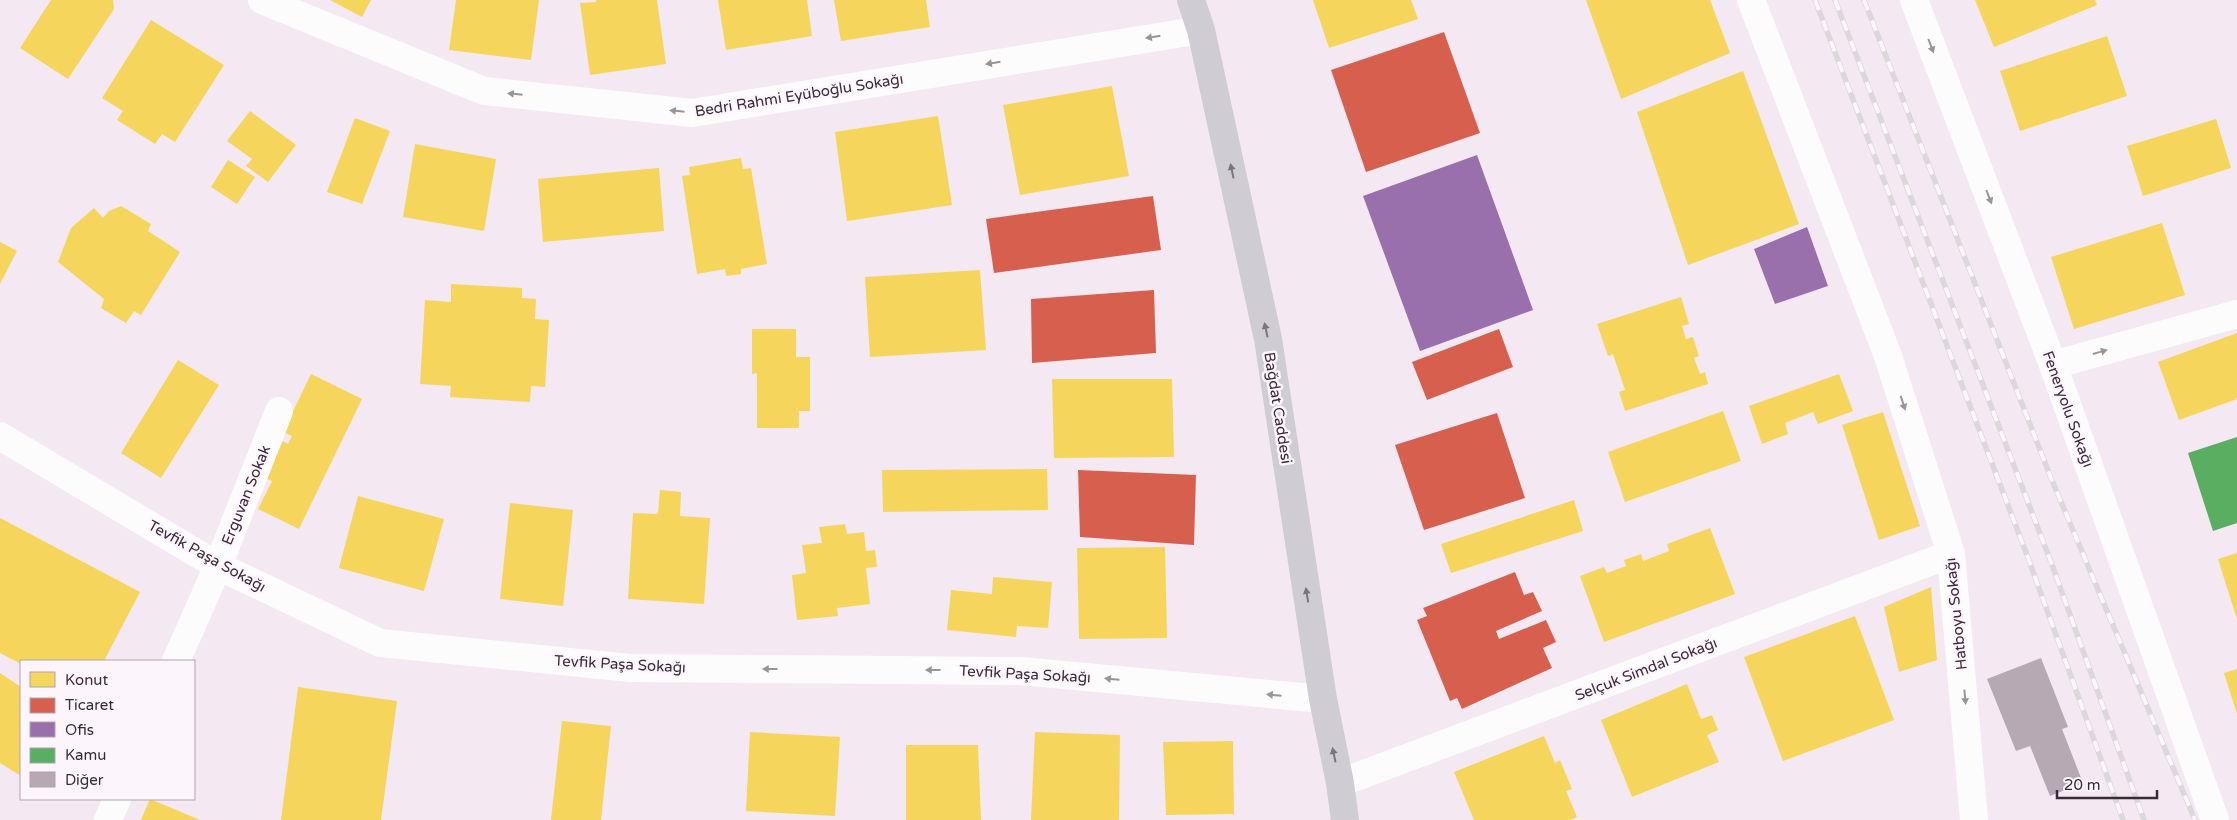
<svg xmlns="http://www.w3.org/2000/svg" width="2237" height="820" font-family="'Varela Round',sans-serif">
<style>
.homes{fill:#f6d55c}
.shops{fill:#d6604d}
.offices{fill:#9970ab}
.public{fill:#5aae61}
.building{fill:#b6a9b4}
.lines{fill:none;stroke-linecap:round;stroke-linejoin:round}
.minor{stroke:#fdfcfd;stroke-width:28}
.major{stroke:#cfccd3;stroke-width:28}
.rail-casing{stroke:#dbd8db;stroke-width:5.5}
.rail{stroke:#fdf5fc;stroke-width:4;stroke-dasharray:11;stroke-linecap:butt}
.oneway{fill:#9b939a}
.oneway2{fill:#7c737d}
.labels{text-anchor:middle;stroke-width:5;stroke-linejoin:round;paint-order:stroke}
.street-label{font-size:15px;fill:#392a37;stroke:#fdf5fc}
</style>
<rect width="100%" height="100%" fill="#f4e8f3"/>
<!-- homes -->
<path class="homes" d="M 51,0 L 113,0 L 114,9 L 68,79 L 20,48 Z
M 330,0 L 371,0 L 362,17 Z
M 456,0 L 539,0 L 531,60 L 449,50 Z
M 596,0 L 657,0 L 666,64 L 590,75 L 580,3 L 596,2 Z
M 718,0 L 807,0 L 812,36 L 726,50 Z
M 834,0 L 926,0 L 930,27 L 841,41 Z
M 1313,0 L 1411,0 L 1418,19 L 1329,48 Z
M 1586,0 L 1710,0 L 1730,53 L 1621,99 Z
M 1975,0 L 2095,0 L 2097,5 L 1994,47 Z
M 151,20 L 224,65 L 175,142 L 162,134 L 155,144 L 117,120 L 123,111 L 102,98 Z
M 2107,36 L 2127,96 L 2020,131 L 2000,71 Z
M 1743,71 L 1799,224 L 1688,265 L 1637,112 Z
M 1112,86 L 1129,176 L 1020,195 L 1003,105 Z
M 250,111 L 296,145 L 268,182 L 246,166 L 252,159 L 227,141 Z
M 938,116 L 952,205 L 847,221 L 835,132 Z
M 355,118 L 390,131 L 362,204 L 327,192 Z
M 2216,119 L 2231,168 L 2143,196 L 2127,146 Z
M 415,144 L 496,159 L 484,231 L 403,217 Z
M 741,158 L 743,169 L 751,168 L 767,264 L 741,269 L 741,274 L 726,276 L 725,269 L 697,274 L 682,176 L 690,175 L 689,167 Z
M 228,160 L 255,177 L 237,204 L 211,187 Z
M 659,168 L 664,231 L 543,242 L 538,179 Z
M 121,206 L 151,224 L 148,231 L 180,252 L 141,315 L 134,311 L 126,323 L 101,308 L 104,299 L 58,262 L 71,228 L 94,208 L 103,218 L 109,211 Z
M 2162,223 L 2185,295 L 2074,329 L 2051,257 Z
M 0,242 L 17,251 L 0,284 Z
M 980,270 L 986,350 L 870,357 L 865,277 Z
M 451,284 L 522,288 L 522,298 L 536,299 L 535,319 L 549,320 L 545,387 L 531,386 L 530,402 L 450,397 L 451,386 L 420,384 L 425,300 L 451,302 Z
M 1681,297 L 1689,324 L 1682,326 L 1686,339 L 1693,337 L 1699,356 L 1694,358 L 1700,374 L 1705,372 L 1708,384 L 1625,411 L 1619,392 L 1625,390 L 1613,354 L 1608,356 L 1597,324 Z
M 752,329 L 796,329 L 796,357 L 810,357 L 810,411 L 799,411 L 799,428 L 757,428 L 757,373 L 752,374 Z
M 2237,333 L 2237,399 L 2179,420 L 2158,362 Z
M 178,360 L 219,385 L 161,478 L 121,453 Z
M 311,374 L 362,399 L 299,529 L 258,509 L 272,481 L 265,478 L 283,441 L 288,444 L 292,436 L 283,432 Z
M 1839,374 L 1853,411 L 1818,424 L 1813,412 L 1785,423 L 1788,434 L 1762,444 L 1749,406 Z
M 1052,379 L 1172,379 L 1174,457 L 1054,458 Z
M 1723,411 L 1741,461 L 1625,502 L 1608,452 Z
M 1883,412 L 1920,526 L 1879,540 L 1842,425 Z
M 1047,469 L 1048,510 L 883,512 L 882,470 Z
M 660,490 L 681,492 L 680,516 L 710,518 L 704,604 L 628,599 L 633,513 L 658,514 Z
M 358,496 L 444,519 L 424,591 L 339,568 Z
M 1574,500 L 1583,531 L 1451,573 L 1441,544 Z
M 510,503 L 573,510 L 563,606 L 500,599 Z
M 0,518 L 140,592 L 104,661 L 21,661 L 21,664 L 0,653 Z
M 845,524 L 847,534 L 864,532 L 866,551 L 875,550 L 877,567 L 866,568 L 870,604 L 837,608 L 838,616 L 797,620 L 792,575 L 806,573 L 802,545 L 822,543 L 819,527 Z
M 1710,528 L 1735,594 L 1604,642 L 1580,576 L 1604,567 L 1607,573 L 1626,566 L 1624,560 L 1641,554 L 1643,561 L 1669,551 L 1667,544 Z
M 1165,547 L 1167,638 L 1079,639 L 1077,548 Z
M 2237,553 L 2237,619 L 2218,559 Z
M 993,577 L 1052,582 L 1048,628 L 1017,626 L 1016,637 L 947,630 L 951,590 L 992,594 Z
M 1931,587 L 1937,660 L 1899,672 L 1884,607 Z
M 1855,616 L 1894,720 L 1783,761 L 1744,657 Z
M 2237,669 L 2237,714 L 2224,673 Z
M 0,673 L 21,687 L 21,776 L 0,763 Z
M 1687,684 L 1701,719 L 1712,715 L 1718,730 L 1707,735 L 1719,762 L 1632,797 L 1601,720 Z
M 298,687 L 397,701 L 381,820 L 281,820 Z
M 562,721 L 611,726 L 601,820 L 551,820 Z
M 750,732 L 840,737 L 835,816 L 746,811 Z
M 1035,732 L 1120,735 L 1119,820 L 1031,820 Z
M 1544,736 L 1555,763 L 1560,760 L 1572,789 L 1566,791 L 1577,817 L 1570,820 L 1474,820 L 1454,772 Z
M 1233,741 L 1234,814 L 1166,815 L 1163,742 Z
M 906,745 L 978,745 L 981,820 L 906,820 Z
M 150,799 L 200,820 L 141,820 Z"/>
<!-- shops -->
<path class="shops" d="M 1444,32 L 1480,133 L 1366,172 L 1331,70 Z
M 1153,196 L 1161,250 L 994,273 L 986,219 Z
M 1154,290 L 1156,353 L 1032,363 L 1031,299 Z
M 1499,329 L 1513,367 L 1427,400 L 1412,362 Z
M 1497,413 L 1525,498 L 1424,530 L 1395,445 Z
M 1078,470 L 1196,475 L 1194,545 L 1080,537 Z
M 1515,572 L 1524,595 L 1533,592 L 1542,611 L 1496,631 L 1499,639 L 1546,620 L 1556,642 L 1543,648 L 1552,668 L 1462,709 L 1457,698 L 1450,701 L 1417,620 L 1427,616 L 1423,608 Z"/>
<!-- offices -->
<path class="offices" d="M 1477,155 L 1533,310 L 1420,351 L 1363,196 Z
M 1807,227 L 1828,286 L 1775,304 L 1754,249 Z"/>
<!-- public -->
<path class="public" d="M 2237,437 L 2237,523 L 2213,531 L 2188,453 Z"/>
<!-- building -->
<path class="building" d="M 2041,658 L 2068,727 L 2062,729 L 2083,783 L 2050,796 L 2030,746 L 2016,751 L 1987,679 Z"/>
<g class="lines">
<!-- minor -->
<path class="minor" d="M 262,0 L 484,91 L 692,113 L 1201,30
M 1751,0 L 1888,356 L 1951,554 L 1974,820
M 1914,0 L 2053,365 L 2215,820
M 2053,365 L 2237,314
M 0,436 L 218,566 L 380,643 L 630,668 L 1021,671 L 1323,699
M 176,661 L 218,566 L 279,411
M 1340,783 L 1951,554
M 108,820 L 117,799"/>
<!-- major -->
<path class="major" d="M 1191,0 L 1201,30 L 1268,339 L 1323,699 L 1340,783 L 1345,820"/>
<!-- rail casing -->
<g class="rail-casing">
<path id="rail" d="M 1815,0 L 2027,555 L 2123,820
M 1835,0 L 2051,562 L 2144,820
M 1864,0 L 2051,478 L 2195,820"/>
</g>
<!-- rail -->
<use href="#rail" class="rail"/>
</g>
<!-- one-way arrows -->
<defs><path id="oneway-solid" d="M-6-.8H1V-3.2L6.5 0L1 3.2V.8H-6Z" transform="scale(1.25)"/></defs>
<g class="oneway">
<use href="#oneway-solid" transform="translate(1153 37) rotate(171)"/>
<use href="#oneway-solid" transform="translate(1931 46) rotate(69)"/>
<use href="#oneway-solid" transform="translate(993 63) rotate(171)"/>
<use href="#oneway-solid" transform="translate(515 94) rotate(-174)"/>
<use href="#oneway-solid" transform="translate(677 111) rotate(-174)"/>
<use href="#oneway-solid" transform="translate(1989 197) rotate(69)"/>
<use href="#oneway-solid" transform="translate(2100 352) rotate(-16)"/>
<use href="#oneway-solid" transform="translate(1903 403) rotate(72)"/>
<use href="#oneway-solid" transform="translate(770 669) rotate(-180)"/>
<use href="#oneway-solid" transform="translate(933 670) rotate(-180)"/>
<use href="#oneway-solid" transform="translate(1112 679) rotate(-175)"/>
<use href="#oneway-solid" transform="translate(1274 695) rotate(-175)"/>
<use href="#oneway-solid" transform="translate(1965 697) rotate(85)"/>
</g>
<g class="oneway2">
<use href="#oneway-solid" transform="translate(1232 171) rotate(-102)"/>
<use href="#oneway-solid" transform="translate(1266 330) rotate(-102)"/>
<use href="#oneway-solid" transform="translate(1307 595) rotate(-99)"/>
<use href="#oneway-solid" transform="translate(1334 755) rotate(-102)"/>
</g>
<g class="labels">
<!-- street labels -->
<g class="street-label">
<text transform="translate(799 95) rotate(-9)" y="5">Bedri Rahmi Eyüboğlu Sokağı</text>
<text transform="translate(1278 408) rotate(81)" y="5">Bağdat Caddesi</text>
<text transform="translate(2068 409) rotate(70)" y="5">Feneryolu Sokağı</text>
<text transform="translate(246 495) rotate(-68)" y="5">Erguvan Sokak</text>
<text transform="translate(207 556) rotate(29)" y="5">Tevfik Paşa Sokağı</text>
<text transform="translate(1956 614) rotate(-96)" y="5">Hatboyu Sokağı</text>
<text transform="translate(620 664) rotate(3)" y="5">Tevfik Paşa Sokağı</text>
<text transform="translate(1646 669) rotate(-21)" y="5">Selçuk Simdal Sokağı</text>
<text transform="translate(1025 674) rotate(3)" y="5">Tevfik Paşa Sokağı</text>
</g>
</g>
<!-- legend -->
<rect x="20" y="660" width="175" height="140" fill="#fdf5fc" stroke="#afa4ad"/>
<rect x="30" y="672" width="25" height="15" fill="#f6d55c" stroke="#afa4ad"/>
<text x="65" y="685" font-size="15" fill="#392a37">Konut</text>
<rect x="30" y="698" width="25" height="15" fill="#d6604d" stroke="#afa4ad"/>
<text x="65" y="710" font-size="15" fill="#392a37">Ticaret</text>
<rect x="30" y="722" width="25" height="15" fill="#9970ab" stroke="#afa4ad"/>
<text x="65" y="735" font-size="15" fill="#392a37">Ofis</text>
<rect x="30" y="748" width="25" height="15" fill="#5aae61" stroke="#afa4ad"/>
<text x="65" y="760" font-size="15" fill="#392a37">Kamu</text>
<rect x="30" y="772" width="25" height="15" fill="#b6a9b4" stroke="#afa4ad"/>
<text x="65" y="785" font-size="15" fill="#392a37">Diğer</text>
<!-- scale -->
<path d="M2057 790v8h100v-8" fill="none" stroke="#392a37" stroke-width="2.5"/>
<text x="2064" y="790" font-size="15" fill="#392a37" stroke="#fdf5fc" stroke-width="4" paint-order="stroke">20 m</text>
</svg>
